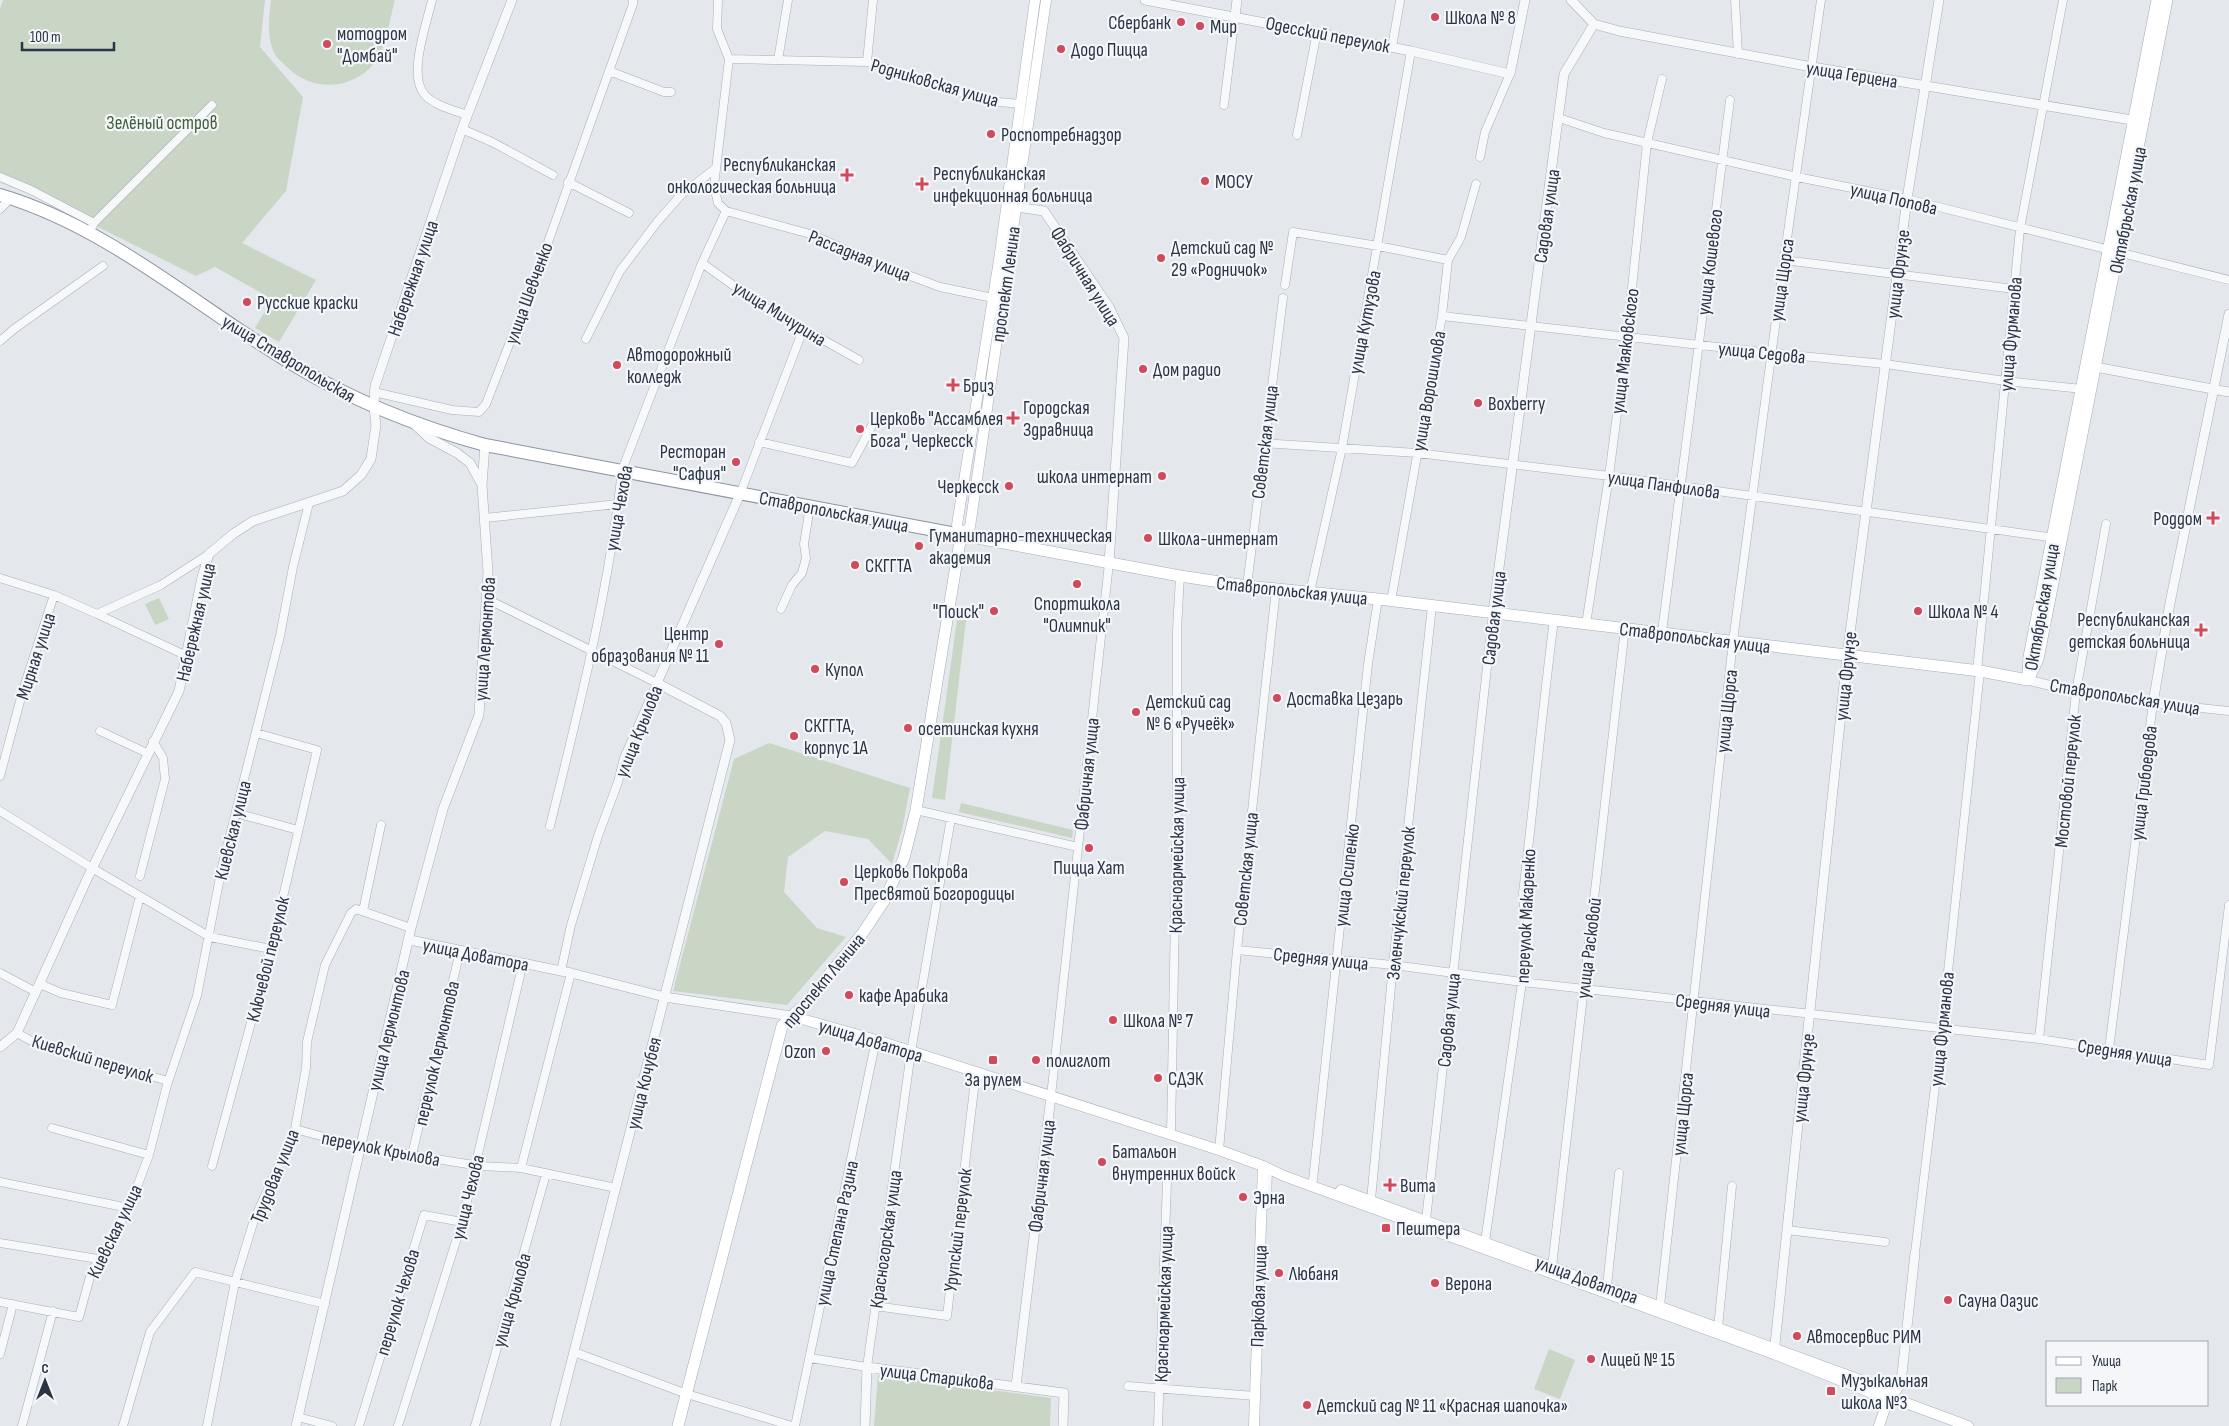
<svg xmlns="http://www.w3.org/2000/svg" width="2229" height="1426" font-family="'Sofia Sans Condensed',sans-serif">
<style>
.green{fill:#c9d6c5}
.lines{fill:none;stroke-linecap:round;stroke-linejoin:round}
.minor-casing{stroke:#a9aeb7;stroke-width:9}
.tertiary-casing{stroke:#a9aeb7;stroke-width:10}
.secondary-casing{stroke:#a9aeb7;stroke-width:11}
.primary-casing{stroke:#a3abb8;stroke-width:12}
.trunk-casing{stroke:#8b94a3;stroke-width:14}
.minor{stroke:#f7f8fa;stroke-width:8}
.tertiary{stroke:#f7f8fa;stroke-width:9}
.secondary{stroke:#fff;stroke-width:10}
.primary{stroke:#fff;stroke-width:11}
.trunk{stroke:#fff;stroke-width:12}
.poi-dot{fill:#d1495b;stroke:#f4f6f9;stroke-width:2}
.labels{text-anchor:middle;stroke-width:4.5;stroke-linejoin:round;paint-order:stroke}
.poi-label{font-size:19px;fill:#2b3445;stroke:#f4f6f9;text-anchor:start}
.street-label{font-size:19px;fill:#2b3445;stroke:#f4f6f9}
.park-label{font-size:19px;fill:#3f6138;stroke:#f4f6f9}
</style>
<rect width="100%" height="100%" fill="#e4e7ec"/>
<!-- green -->
<path class="green" d="M 3,0 L 265,0 L 260,47 L 303,97 L 286,191 L 242,243 L 316,280 L 279,342 L 255,328 L 272,299 L 215,267 L 196,276 L 0,178 L 0,9 Z
M 271,0 L 395,0 C 389,21 386,52 370,68 C 346,91 310,90 287,67 C 284,64 279,60 276,56 C 266,40 269,18 271,0 Z
M 159,598 L 169,619 L 155,625 L 145,604 Z
M 957,620 L 966,620 L 945,800 L 932,798 Z
M 769,743 L 910,788 L 902,830 L 892,864 L 868,839 L 825,831 L 788,857 L 784,892 L 817,928 L 846,937 L 787,1005 L 673,991 L 734,759 Z
M 961,803 L 1073,830 L 1072,838 L 959,812 Z
M 1549,1349 L 1575,1360 L 1560,1399 L 1534,1389 Z
M 878,1375 L 1051,1398 L 1050,1426 L 874,1426 Z"/>
<g class="lines">
<!-- minor casing -->
<g class="minor-casing">
<path id="minor" d="M 432,0 C 427,23 407,76 425,95 C 435,106 454,110 467,115
M 718,0 L 717,29 L 729,59 L 714,186 L 718,203 L 726,211 L 810,234 L 884,266 L 940,287 L 993,298
M 1735,0 L 1738,54
M 1392,47 L 1400,1
M 729,59 L 867,62 L 958,92 L 999,102 L 1021,104
M 778,60 L 788,0
M 867,62 L 873,0
M 609,71 L 664,92 L 671,92
M 1224,105 L 1235,16
M 1559,118 L 1604,133 L 1797,177 L 1907,199 L 2229,280
M 462,129 L 492,142 L 553,175
M 1297,135 L 1317,32
M 1480,157 L 1485,132 L 1510,74
M 0,177 L 31,190 L 94,223 L 92,227
M 568,182 L 629,213
M 0,209 L 6,203
M 94,223 L 212,105
M 1784,260 L 2014,289
M 702,263 L 758,303 L 859,360
M 1285,285 L 1293,232 L 1378,246 L 1448,260
M 1442,316 L 1771,353 L 1885,364 L 2006,381 L 2082,389
M 586,339 L 620,271 L 658,221 L 681,195 L 716,168
M 0,341 L 14,329 L 103,266
M 374,392 L 452,410 L 479,412 L 486,404 L 541,262 L 633,4 L 633,0
M 759,442 L 852,463 L 874,422
M 1264,443 L 1417,453 L 1609,476 L 2056,538
M 740,494 L 803,330
M 485,518 L 618,504
M 0,578 L 54,595 L 97,614 L 161,585 L 209,554
M 1247,586 L 1283,298
M 1310,592 L 1342,448 L 1411,51
M 487,599 L 657,683 L 624,758 L 618,782 L 598,836 L 571,925 L 561,971
M 1391,601 L 1442,316 L 1448,260 L 1461,237 L 1476,184
M 781,609 L 792,585 L 802,573 L 806,558 L 804,544 L 810,506
M 97,614 L 187,656
M 1586,624 L 1609,476 L 1627,336 L 1647,143 L 1662,79
M 1662,632 L 1730,100
M 1977,671 L 2020,229 L 2063,0
M 100,731 L 147,753
M 0,776 L 23,690 L 54,595
M 916,810 L 1078,847
M 0,811 L 92,868 L 210,937 L 271,949
M 236,813 L 298,830
M 550,826 C 579,708 609,591 622,470 L 702,263 L 726,211
M 140,876 L 165,779 L 163,758 L 153,741
M 363,911 L 381,825
M 1237,950 L 1393,965 L 1522,982 L 2039,1039 L 2209,1065 L 2229,905
M 0,973 L 36,992
M 40,984 L 61,993 L 112,1005 L 140,896
M 17,1033 L 35,1043 L 168,1081
M 2039,1039 L 2076,692 L 2106,524
M 2109,1049 L 2153,703 L 2229,711
M 1051,1096 L 1109,563
M 52,1128 L 149,1155
M 295,1129 L 361,1147 L 480,1166 L 521,1168 L 616,1188
M 1171,1134 L 1177,802 L 1177,630 L 1180,576
M 1219,1150 L 1237,950 L 1276,589
M 412,1155 L 460,951
M 212,1166 L 271,949 L 317,750 L 256,733
M 521,1168 L 571,973
M 1313,1180 L 1368,664 L 1378,599
M 0,1182 L 129,1208
M 1371,1200 L 1393,965 L 1432,606
M 1267,1205 L 1268,1168
M 1426,1220 L 1493,613
M 1787,1230 L 1885,1242
M 1485,1242 L 1522,982 L 1528,920 L 1524,908 L 1523,893 C 1534,802 1542,711 1554,620
M 0,1243 L 98,1259
M 1915,1253 L 1942,1028 L 1980,671
M 1552,1267 L 1625,628
M 1607,1286 L 1619,1173
M 0,1302 L 79,1317 L 91,1273 L 129,1208 L 149,1155 L 167,1085 L 197,996 L 222,867 L 280,636 L 293,567 L 309,503
M 875,1306 L 947,1316 L 976,1072
M 1660,1306 L 1733,641 L 1784,260 L 1821,0
M 1718,1328 L 1732,1186
M 574,1352 L 687,1394 L 792,1426
M 0,1354 L 13,1304
M 810,1358 L 867,1367 L 911,1052 L 951,818
M 1128,1386 L 1255,1396
M 298,1417 L 332,1426
M 22,1426 L 53,1311
M 123,1426 L 150,1332 L 195,1272 L 325,1304
M 207,1426 L 235,1282 L 254,1220 L 295,1129 L 306,1068 L 307,1042 L 325,965 L 351,913 L 356,909 L 411,928
M 359,1426 L 424,1215 L 462,1222
M 398,1426 L 462,1222 L 523,963
M 475,1426 L 546,1174
M 795,1426 L 876,1040
M 1158,1426 L 1167,1182"/>
</g>
<!-- tertiary casing -->
<g class="tertiary-casing">
<path id="tertiary" d="M 1145,0 L 1411,51 L 1510,74 L 1525,0
M 1571,0 L 1594,24 L 1619,31 L 1812,67 L 2138,121
M 1235,16 L 1237,0
M 1016,207 L 1044,211 L 1109,307 L 1124,338 L 1109,563
M 2090,366 L 2229,392
M 414,424 L 429,438 L 457,453 L 470,463 L 481,483
M 1493,613 L 1564,74 L 1594,24
M 2028,680 L 2076,692 L 2153,703 L 2170,603 L 2229,314
M 410,940 L 571,973 L 665,997 L 791,1016
M 0,1047 L 17,1033 L 88,877 L 179,691 L 202,577 L 209,554 L 233,534 L 253,521 L 343,491 L 361,475 L 371,459 L 376,425 L 374,408 L 375,386 L 462,129 L 512,0
M 1774,1354 L 1847,656 L 1907,199 L 1939,0
M 1016,1386 L 1051,1096
M 1898,1387 L 1902,1374 L 1915,1253
M 296,1426 L 411,928 L 443,809 L 479,715 L 488,572 L 482,485 L 485,445
M 555,1426 L 730,740 L 726,723 L 720,716 L 657,683 L 740,494
M 865,1426 L 867,1367 L 1064,1393 L 1063,1426"/>
</g>
<!-- secondary casing -->
<g class="secondary-casing">
<path id="secondary" d="M 1035,0 L 999,260 L 957,525 L 961,535 L 970,527 L 1046,0
M 791,1016 L 876,1040 L 1219,1150 L 1263,1166 L 1284,1176 L 1774,1354 L 1872,1393 L 1906,1403 L 1968,1426
M 1341,1190 L 1874,1385 L 1889,1393
M 1254,1426 L 1263,1166
M 1879,1426 L 1885,1408 L 1898,1387"/>
</g>
<!-- primary casing -->
<g class="primary-casing">
<path id="primary" d="M 2028,676 L 2029,657 L 2157,0
M 2028,680 L 2038,659 L 2167,0
M 678,1426 L 782,1026 L 808,1001 L 862,934 L 884,901 L 904,858 L 916,810 L 961,535 L 1180,576 L 1247,586 L 1378,599 L 1980,671 L 2028,680"/>
</g>
<!-- trunk casing -->
<g class="trunk-casing">
<path id="trunk" d="M 0,195 C 109,227 198,308 294,365 C 355,402 416,426 485,445 L 961,535"/>
</g>
<!-- minor -->
<use href="#minor" class="minor"/>
<!-- tertiary -->
<use href="#tertiary" class="tertiary"/>
<!-- secondary -->
<use href="#secondary" class="secondary"/>
<!-- primary -->
<use href="#primary" class="primary"/>
<!-- trunk -->
<use href="#trunk" class="trunk"/>
</g>
<!-- markers -->
<g class="poi-dot">
<circle cx="1435" cy="17" r="5"/>
<circle cx="1181" cy="22" r="5"/>
<circle cx="1200" cy="26" r="5"/>
<circle cx="327" cy="44" r="5"/>
<circle cx="1061" cy="49" r="5"/>
<circle cx="991" cy="134" r="5"/>
<path d="M844.5 167.5h5v5h5v5h-5v5h-5v-5h-5v-5h5z"/>
<circle cx="1205" cy="181" r="5"/>
<path d="M919.5 176.5h5v5h5v5h-5v5h-5v-5h-5v-5h5z"/>
<circle cx="1161" cy="258" r="5"/>
<circle cx="247" cy="302" r="5"/>
<circle cx="617" cy="365" r="5"/>
<circle cx="1143" cy="369" r="5"/>
<path d="M950.5 377.5h5v5h5v5h-5v5h-5v-5h-5v-5h5z"/>
<circle cx="1478" cy="403" r="5"/>
<path d="M1010.5 410.5h5v5h5v5h-5v5h-5v-5h-5v-5h5z"/>
<circle cx="860" cy="429" r="5"/>
<circle cx="736" cy="462" r="5"/>
<circle cx="1162" cy="476" r="5"/>
<circle cx="1009" cy="486" r="5"/>
<path d="M2210.5 510.5h5v5h5v5h-5v5h-5v-5h-5v-5h5z"/>
<circle cx="1148" cy="538" r="5"/>
<circle cx="919" cy="546" r="5"/>
<circle cx="855" cy="565" r="5"/>
<circle cx="1077" cy="584" r="5"/>
<circle cx="994" cy="611" r="5"/>
<circle cx="1918" cy="611" r="5"/>
<path d="M2198.5 622.5h5v5h5v5h-5v5h-5v-5h-5v-5h5z"/>
<circle cx="719" cy="644" r="5"/>
<circle cx="815" cy="669" r="5"/>
<circle cx="1277" cy="698" r="5"/>
<circle cx="1136" cy="712" r="5"/>
<circle cx="908" cy="728" r="5"/>
<circle cx="794" cy="736" r="5"/>
<circle cx="1089" cy="848" r="5"/>
<circle cx="844" cy="882" r="5"/>
<circle cx="849" cy="995" r="5"/>
<circle cx="1113" cy="1020" r="5"/>
<circle cx="826" cy="1051" r="5"/>
<rect x="988" y="1055" width="10" height="10" rx="2.5"/>
<circle cx="1036" cy="1060" r="5"/>
<circle cx="1158" cy="1078" r="5"/>
<circle cx="1102" cy="1162" r="5"/>
<path d="M1387.5 1177.5h5v5h5v5h-5v5h-5v-5h-5v-5h5z"/>
<circle cx="1243" cy="1197" r="5"/>
<rect x="1381" y="1223" width="10" height="10" rx="2.5"/>
<circle cx="1279" cy="1273" r="5"/>
<circle cx="1435" cy="1283" r="5"/>
<circle cx="1948" cy="1300" r="5"/>
<circle cx="1797" cy="1336" r="5"/>
<circle cx="1591" cy="1359" r="5"/>
<rect x="1826" y="1386" width="10" height="10" rx="2.5"/>
<circle cx="1307" cy="1405" r="5"/>
</g>
<g class="labels">
<!-- poi labels -->
<g class="poi-label">
<text x="1445" y="24">Школа № 8</text>
<text x="1171" y="29" text-anchor="end">Сбербанк</text>
<text x="1210" y="33">Мир</text>
<text x="337" y="40">мотодром<tspan x="337" dy="22">"Домбай"</tspan></text>
<text x="1071" y="56">Додо Пицца</text>
<text x="1001" y="141">Роспотребнадзор</text>
<text x="836" y="171" text-anchor="end">Республиканская<tspan x="836" dy="22">онкологическая больница</tspan></text>
<text x="933" y="180">Республиканская<tspan x="933" dy="22">инфекционная больница</tspan></text>
<text x="1215" y="188">МОСУ</text>
<text x="1171" y="254">Детский сад №<tspan x="1171" dy="22">29 «Родничок»</tspan></text>
<text x="257" y="309">Русские краски</text>
<text x="627" y="361">Автодорожный<tspan x="627" dy="22">колледж</tspan></text>
<text x="1153" y="376">Дом радио</text>
<text x="963" y="392">Бриз</text>
<text x="1488" y="410">Boxberry</text>
<text x="1023" y="414">Городская<tspan x="1023" dy="22">Здравница</tspan></text>
<text x="870" y="425">Церковь "Ассамблея<tspan x="870" dy="22">Бога", Черкесск</tspan></text>
<text x="726" y="458" text-anchor="end">Ресторан<tspan x="726" dy="22">"Сафия"</tspan></text>
<text x="1152" y="483" text-anchor="end">школа интернат</text>
<text x="999" y="493" text-anchor="end">Черкесск</text>
<text x="2202" y="525" text-anchor="end">Роддом</text>
<text x="929" y="542">Гуманитарно-техническая<tspan x="929" dy="22">академия</tspan></text>
<text x="1158" y="545">Школа-интернат</text>
<text x="865" y="572">СКГГТА</text>
<text x="1077" y="610" text-anchor="middle">Спортшкола<tspan x="1077" dy="22">"Олимпик"</tspan></text>
<text x="984" y="618" text-anchor="end">"Поиск"</text>
<text x="1928" y="618">Школа № 4</text>
<text x="2190" y="626" text-anchor="end">Республиканская<tspan x="2190" dy="22">детская больница</tspan></text>
<text x="709" y="640" text-anchor="end">Центр<tspan x="709" dy="22">образования № 11</tspan></text>
<text x="825" y="676">Купол</text>
<text x="1287" y="705">Доставка Цезарь</text>
<text x="1146" y="708">Детский сад<tspan x="1146" dy="22">№ 6 «Ручеёк»</tspan></text>
<text x="804" y="732">СКГГТА,<tspan x="804" dy="22">корпус 1А</tspan></text>
<text x="918" y="735">осетинская кухня</text>
<text x="1089" y="874" text-anchor="middle">Пицца Хат</text>
<text x="854" y="878">Церковь Покрова<tspan x="854" dy="22">Пресвятой Богородицы</tspan></text>
<text x="859" y="1002">кафе Арабика</text>
<text x="1123" y="1027">Школа № 7</text>
<text x="816" y="1058" text-anchor="end">Ozon</text>
<text x="1046" y="1067">полиглот</text>
<text x="1168" y="1085">СДЭК</text>
<text x="993" y="1086" text-anchor="middle">За рулем</text>
<text x="1112" y="1158">Батальон<tspan x="1112" dy="22">внутренних войск</tspan></text>
<text x="1400" y="1192">Вита</text>
<text x="1253" y="1204">Эрна</text>
<text x="1396" y="1235">Пештера</text>
<text x="1289" y="1280">Любаня</text>
<text x="1445" y="1290">Верона</text>
<text x="1958" y="1307">Сауна Оазис</text>
<text x="1807" y="1343">Автосервис РИМ</text>
<text x="1601" y="1366">Лицей № 15</text>
<text x="1841" y="1387">Музыкальная<tspan x="1841" dy="22">школа №3</tspan></text>
<text x="1317" y="1412">Детский сад № 11 «Красная шапочка»</text>
</g>
<!-- street labels -->
<g class="street-label">
<text transform="translate(1328 34) rotate(11)" y="7">Одесский переулок</text>
<text transform="translate(1852 74) rotate(9)" y="7">улица Герцена</text>
<text transform="translate(935 82) rotate(16)" y="7">Родниковская улица</text>
<text transform="translate(1894 198) rotate(13)" y="7">улица Попова</text>
<text transform="translate(2127 210) rotate(-79)" y="7">Октябрьская улица</text>
<text transform="translate(1546 216) rotate(-82)" y="7">Садовая улица</text>
<text transform="translate(860 255) rotate(22)" y="7">Рассадная улица</text>
<text transform="translate(1709 262) rotate(-83)" y="7">улица Кошевого</text>
<text transform="translate(1897 274) rotate(-83)" y="7">улица Фрунзе</text>
<text transform="translate(1086 276) rotate(58)" y="7">Фабричная улица</text>
<text transform="translate(412 278) rotate(-71)" y="7">Набережная улица</text>
<text transform="translate(1781 280) rotate(-82)" y="7">улица Щорса</text>
<text transform="translate(1005 284) rotate(-82)" y="7">проспект Ленина</text>
<text transform="translate(528 293) rotate(-70)" y="7">улица Шевченко</text>
<text transform="translate(780 313) rotate(32)" y="7">улица Мичурина</text>
<text transform="translate(1364 322) rotate(-79)" y="7">улица Кутузова</text>
<text transform="translate(2010 334) rotate(-85)" y="7">улица Фурманова</text>
<text transform="translate(1624 351) rotate(-83)" y="7">улица Маяковского</text>
<text transform="translate(1762 352) rotate(6)" y="7">улица Седова</text>
<text transform="translate(289 358) rotate(31)" y="7">улица Ставропольская</text>
<text transform="translate(1428 391) rotate(-80)" y="7">улица Ворошилова</text>
<text transform="translate(1264 442) rotate(-83)" y="7">Советская улица</text>
<text transform="translate(1664 484) rotate(8)" y="7">улица Панфилова</text>
<text transform="translate(618 508) rotate(-80)" y="7">улица Чехова</text>
<text transform="translate(834 511) rotate(11)" y="7">Ставропольская улица</text>
<text transform="translate(1292 590) rotate(6)" y="7">Ставропольская улица</text>
<text transform="translate(2041 607) rotate(-80)" y="7">Октябрьская улица</text>
<text transform="translate(1493 618) rotate(-83)" y="7">Садовая улица</text>
<text transform="translate(195 622) rotate(-77)" y="7">Набережная улица</text>
<text transform="translate(1695 637) rotate(7)" y="7">Ставропольская улица</text>
<text transform="translate(484 639) rotate(-86)" y="7">улица Лермонтова</text>
<text transform="translate(35 656) rotate(-72)" y="7">Мирная улица</text>
<text transform="translate(1845 676) rotate(-84)" y="7">улица Фрунзе</text>
<text transform="translate(2125 696) rotate(9)" y="7">Ставропольская улица</text>
<text transform="translate(1726 711) rotate(-84)" y="7">улица Щорса</text>
<text transform="translate(638 731) rotate(-68)" y="7">улица Крылова</text>
<text transform="translate(1086 774) rotate(-84)" y="7">Фабричная улица</text>
<text transform="translate(2067 781) rotate(-84)" y="7">Мостовой переулок</text>
<text transform="translate(2143 783) rotate(-83)" y="7">улица Грибоедова</text>
<text transform="translate(232 830) rotate(-76)" y="7">Киевская улица</text>
<text transform="translate(1176 855) rotate(-89)" y="7">Красноармейская улица</text>
<text transform="translate(1245 869) rotate(-84)" y="7">Советская улица</text>
<text transform="translate(1346 875) rotate(-83)" y="7">улица Осипенко</text>
<text transform="translate(1400 903) rotate(-84)" y="7">Зеленчукский переулок</text>
<text transform="translate(1525 916) rotate(-87)" y="7">переулок Макаренко</text>
<text transform="translate(1588 948) rotate(-83)" y="7">улица Расковой</text>
<text transform="translate(476 954) rotate(11)" y="7">улица Доватора</text>
<text transform="translate(1321 958) rotate(6)" y="7">Средняя улица</text>
<text transform="translate(267 959) rotate(-76)" y="7">Ключевой переулок</text>
<text transform="translate(823 980) rotate(-50)" y="7">проспект Ленина</text>
<text transform="translate(1723 1005) rotate(7)" y="7">Средняя улица</text>
<text transform="translate(1448 1020) rotate(-84)" y="7">Садовая улица</text>
<text transform="translate(1941 1029) rotate(-84)" y="7">улица Фурманова</text>
<text transform="translate(388 1030) rotate(-76)" y="7">улица Лермонтова</text>
<text transform="translate(871 1040) rotate(17)" y="7">улица Доватора</text>
<text transform="translate(2125 1052) rotate(9)" y="7">Средняя улица</text>
<text transform="translate(436 1053) rotate(-77)" y="7">переулок Лермонтова</text>
<text transform="translate(93 1058) rotate(17)" y="7">Киевский переулок</text>
<text transform="translate(1803 1078) rotate(-84)" y="7">улица Фрунзе</text>
<text transform="translate(643 1083) rotate(-76)" y="7">улица Кочубея</text>
<text transform="translate(1682 1114) rotate(-84)" y="7">улица Щорса</text>
<text transform="translate(381 1148) rotate(11)" y="7">переулок Крылова</text>
<text transform="translate(274 1176) rotate(-68)" y="7">Трудовая улица</text>
<text transform="translate(1041 1176) rotate(-83)" y="7">Фабричная улица</text>
<text transform="translate(467 1197) rotate(-76)" y="7">улица Чехова</text>
<text transform="translate(957 1230) rotate(-83)" y="7">Урупский переулок</text>
<text transform="translate(114 1231) rotate(-64)" y="7">Киевская улица</text>
<text transform="translate(836 1233) rotate(-78)" y="7">улица Степана Разина</text>
<text transform="translate(885 1239) rotate(-82)" y="7">Красногорская улица</text>
<text transform="translate(1587 1279) rotate(20)" y="7">улица Доватора</text>
<text transform="translate(1258 1296) rotate(-88)" y="7">Парковая улица</text>
<text transform="translate(511 1300) rotate(-74)" y="7">улица Крылова</text>
<text transform="translate(397 1302) rotate(-73)" y="7">переулок Чехова</text>
<text transform="translate(1163 1304) rotate(-88)" y="7">Красноармейская улица</text>
<text transform="translate(937 1376) rotate(7)" y="7">улица Старикова</text>
</g>
<!-- park labels -->
<g class="park-label">
<text x="162" y="129">Зелёный остров</text>
</g>
</g>
<!-- legend -->
<rect x="2046" y="1341" width="162" height="65" fill="#f4f6f9" stroke="#a4a8b1"/>
<rect x="2056" y="1357" width="25" height="8" fill="#ffffff" stroke="#a4a8b1"/>
<text x="2092" y="1366" font-size="15" fill="#2b3445">Улица</text>
<rect x="2056" y="1378" width="25" height="15" fill="#c9d6c5" stroke="#a4a8b1"/>
<text x="2092" y="1391" font-size="15" fill="#2b3445">Парк</text>
<!-- north arrow -->
<g transform="translate(45 1381)" stroke="#f4f6f9" stroke-width="4" paint-order="stroke">
<path d="M0-4L9 19L0 12L-9 19Z" fill="#2b3445"/>
<text y="-8" font-size="14" font-weight="bold" text-anchor="middle" fill="#2b3445">С</text>
</g>
<!-- scale -->
<path d="M22 42v8h92v-8" fill="none" stroke="#2b3445" stroke-width="2.5"/>
<text x="30" y="42" font-size="15" fill="#2b3445" stroke="#f4f6f9" stroke-width="4" paint-order="stroke">100 m</text>
</svg>
